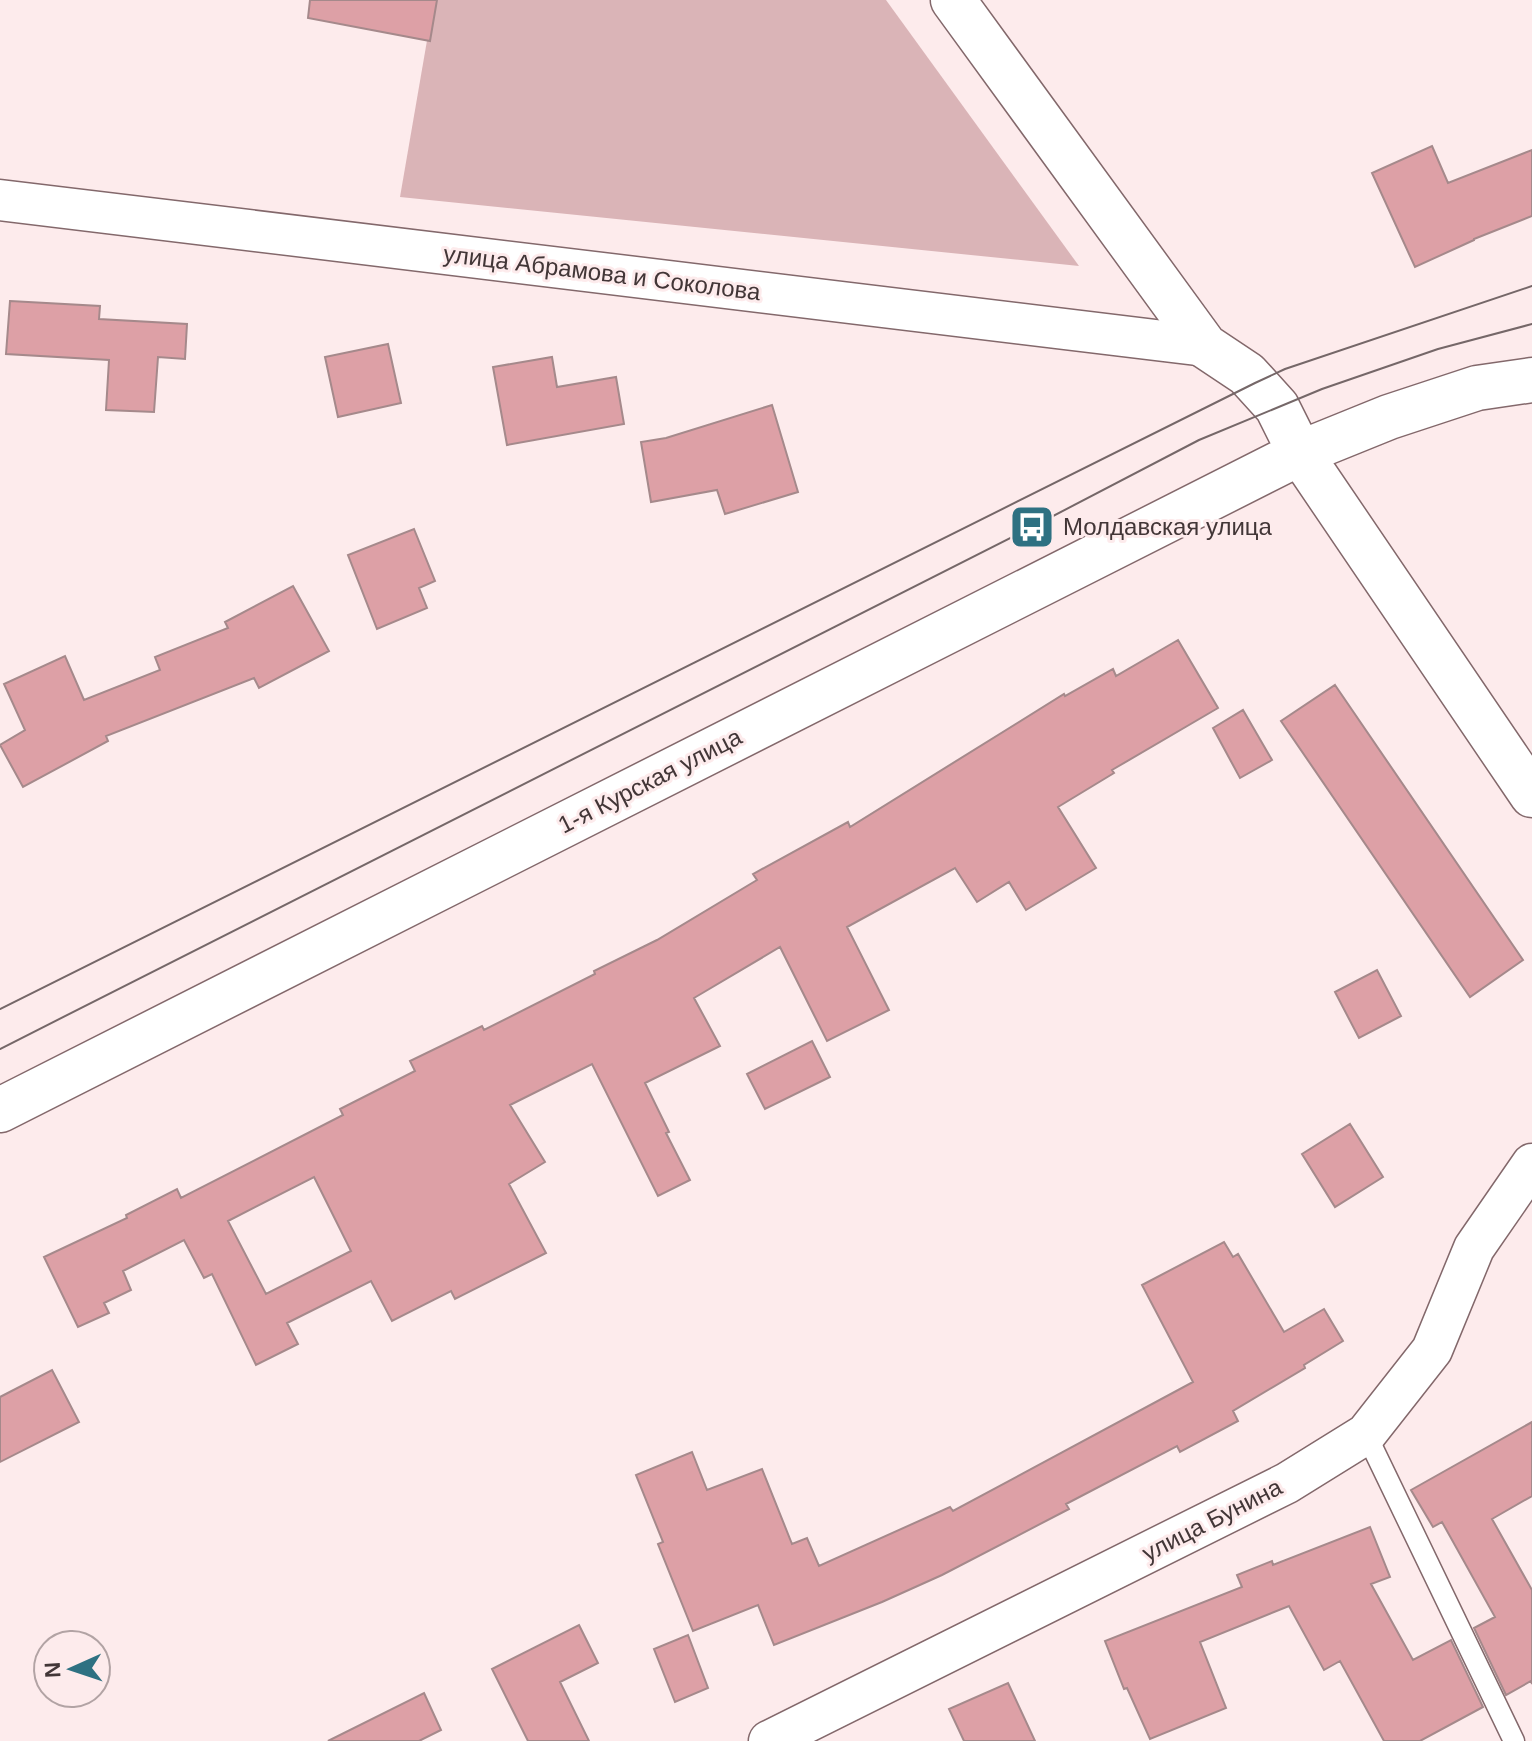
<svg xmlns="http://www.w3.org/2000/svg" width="1532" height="1741" font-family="Arial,sans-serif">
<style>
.green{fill:#dab4b7}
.building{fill:#dda0a6;stroke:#a5898b;stroke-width:2;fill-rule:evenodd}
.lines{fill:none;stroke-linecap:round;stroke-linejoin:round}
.service-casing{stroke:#83686b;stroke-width:23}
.minor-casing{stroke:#83686b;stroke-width:43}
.tertiary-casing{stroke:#83686b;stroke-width:47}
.service{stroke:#fff;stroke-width:20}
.minor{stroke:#fff;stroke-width:40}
.tertiary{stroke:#fff;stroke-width:44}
.tram{stroke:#756768;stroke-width:2}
.labels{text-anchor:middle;stroke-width:6;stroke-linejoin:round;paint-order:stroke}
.street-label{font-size:24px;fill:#423637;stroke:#fdebec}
.poi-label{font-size:24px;fill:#423637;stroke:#fdebec;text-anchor:start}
</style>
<rect width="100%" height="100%" fill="#fdebec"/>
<!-- green -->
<path class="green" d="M 434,0 L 886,0 L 1079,266 L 400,197 Z"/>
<!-- building -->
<path class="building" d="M 310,0 L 437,0 L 430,41 L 308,18 Z
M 1432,146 L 1448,183 L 1532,150 L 1532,216 L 1474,239 L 1474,240 L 1415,267 L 1372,173 Z
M 10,301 L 100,306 L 99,319 L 187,324 L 185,359 L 158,357 L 154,412 L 106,410 L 109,360 L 6,354 Z
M 388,344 L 401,403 L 338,417 L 325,357 Z
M 552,357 L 557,387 L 616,377 L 624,424 L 507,445 L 493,367 Z
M 772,405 L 798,492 L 725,514 L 717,490 L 651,502 L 641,442 L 666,438 Z
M 414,529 L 435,581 L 419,588 L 427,608 L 377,629 L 348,555 Z
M 293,586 L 329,651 L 259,688 L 254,678 L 106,736 L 108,741 L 23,787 L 0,745 L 25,730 L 4,684 L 65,656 L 84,700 L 160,670 L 155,657 L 228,628 L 225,622 Z
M 1178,640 L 1218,708 L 1112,770 L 1114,773 L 1058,807 L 1096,868 L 1026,910 L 1009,882 L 977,902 L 955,868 L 847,927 L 889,1010 L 827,1041 L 780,947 L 694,998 L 720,1046 L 645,1083 L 669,1132 L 666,1133 L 690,1180 L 658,1196 L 592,1064 L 510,1105 L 545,1162 L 509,1184 L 546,1253 L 455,1299 L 451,1291 L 392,1321 L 371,1281 L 287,1323 L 298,1344 L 256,1365 L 212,1274 L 204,1278 L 184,1240 L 123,1271 L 131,1290 L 104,1303 L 109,1313 L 78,1327 L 44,1257 L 127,1218 L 126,1215 L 177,1189 L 181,1198 L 343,1115 L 340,1109 L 415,1071 L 410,1061 L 482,1026 L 484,1030 L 595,974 L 594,971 L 657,940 L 757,880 L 753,874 L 848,822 L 850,827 L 1064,694 L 1065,696 L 1113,669 L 1116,676 ZM 314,1177 L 351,1251 L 266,1294 L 228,1221 Z
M 1335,685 L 1523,960 L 1470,997 L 1281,721 Z
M 1243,710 L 1272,760 L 1240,778 L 1213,728 Z
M 1377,970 L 1401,1016 L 1359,1038 L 1335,992 Z
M 812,1041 L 830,1077 L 765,1109 L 747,1074 Z
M 1350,1124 L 1383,1177 L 1335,1207 L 1302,1154 Z
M 1224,1242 L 1233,1257 L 1238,1254 L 1284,1332 L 1324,1309 L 1343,1341 L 1304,1365 L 1305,1368 L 1233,1411 L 1238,1421 L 1180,1452 L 1177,1446 L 1066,1504 L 1069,1509 L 942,1575 L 882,1602 L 774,1645 L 758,1605 L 693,1631 L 658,1544 L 663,1542 L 636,1475 L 692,1452 L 707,1490 L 762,1469 L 792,1544 L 807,1538 L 819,1566 L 950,1507 L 953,1511 L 1193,1382 L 1142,1285 Z
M 52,1370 L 79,1422 L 0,1462 L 0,1397 Z
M 1532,1422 L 1532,1496 L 1492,1519 L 1532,1590 L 1532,1684 L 1531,1681 L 1506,1695 L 1474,1628 L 1495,1617 L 1442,1522 L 1433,1527 L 1411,1490 Z
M 1370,1527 L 1390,1577 L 1371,1584 L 1413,1660 L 1451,1640 L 1483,1707 L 1420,1741 L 1384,1741 L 1340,1661 L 1324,1670 L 1289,1606 L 1200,1642 L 1226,1708 L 1150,1739 L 1127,1688 L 1124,1689 L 1105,1641 L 1242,1587 L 1237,1575 L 1272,1561 L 1273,1565 Z
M 579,1625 L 598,1663 L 560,1682 L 589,1741 L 528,1741 L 492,1669 Z
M 688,1635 L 708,1688 L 675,1702 L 654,1649 Z
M 1008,1683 L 1035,1741 L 964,1741 L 949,1709 Z
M 424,1693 L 441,1730 L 419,1741 L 328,1741 Z"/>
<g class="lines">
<!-- service casing -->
<g class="service-casing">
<path id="service" d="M 1366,1434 L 1514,1741"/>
</g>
<!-- minor casing -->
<g class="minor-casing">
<path id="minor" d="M 0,200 L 1205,346
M 769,1741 L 1287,1483 L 1366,1434 L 1432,1350 L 1474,1248 L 1532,1164"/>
</g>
<!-- tertiary casing -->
<g class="tertiary-casing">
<path id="tertiary" d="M 953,0 L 1205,346 L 1247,374 L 1277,407 L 1300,453 L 1532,795
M 0,1110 L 1300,453 L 1389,417 L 1477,388 L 1532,380"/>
</g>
<!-- service -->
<use href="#service" class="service"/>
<!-- minor -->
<use href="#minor" class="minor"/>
<!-- tertiary -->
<use href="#tertiary" class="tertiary"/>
<!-- tram -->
<path class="tram" d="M 0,1009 L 1255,383 L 1285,369 L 1532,286
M 0,1049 L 1032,527 L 1199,440 L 1322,389 L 1438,349 L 1532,324"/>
</g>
<!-- icons -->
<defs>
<g id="bus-square" transform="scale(2.3)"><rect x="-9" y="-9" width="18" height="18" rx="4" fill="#2e7182" stroke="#fdebec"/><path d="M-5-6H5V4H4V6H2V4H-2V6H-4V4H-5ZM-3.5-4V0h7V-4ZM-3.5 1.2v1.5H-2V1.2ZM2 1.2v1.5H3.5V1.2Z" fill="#fff"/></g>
</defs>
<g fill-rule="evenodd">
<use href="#bus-square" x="1032" y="527"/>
</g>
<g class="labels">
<!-- street labels -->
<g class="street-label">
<text transform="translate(602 273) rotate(7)" y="8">улица Абрамова и Соколова</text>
<text transform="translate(650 781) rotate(-27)" y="8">1-я Курская улица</text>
<text transform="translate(1212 1520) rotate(-27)" y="8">улица Бунина</text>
</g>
<!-- poi labels -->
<g class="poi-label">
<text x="1063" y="535">Молдавская улица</text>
</g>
</g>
<!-- north arrow -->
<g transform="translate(72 1669) rotate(267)"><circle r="38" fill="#fdebec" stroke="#b2a3a4" stroke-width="2"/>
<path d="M0-6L14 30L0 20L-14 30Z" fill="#2e7182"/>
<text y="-12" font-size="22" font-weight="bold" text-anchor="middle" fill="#423637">N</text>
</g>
</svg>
